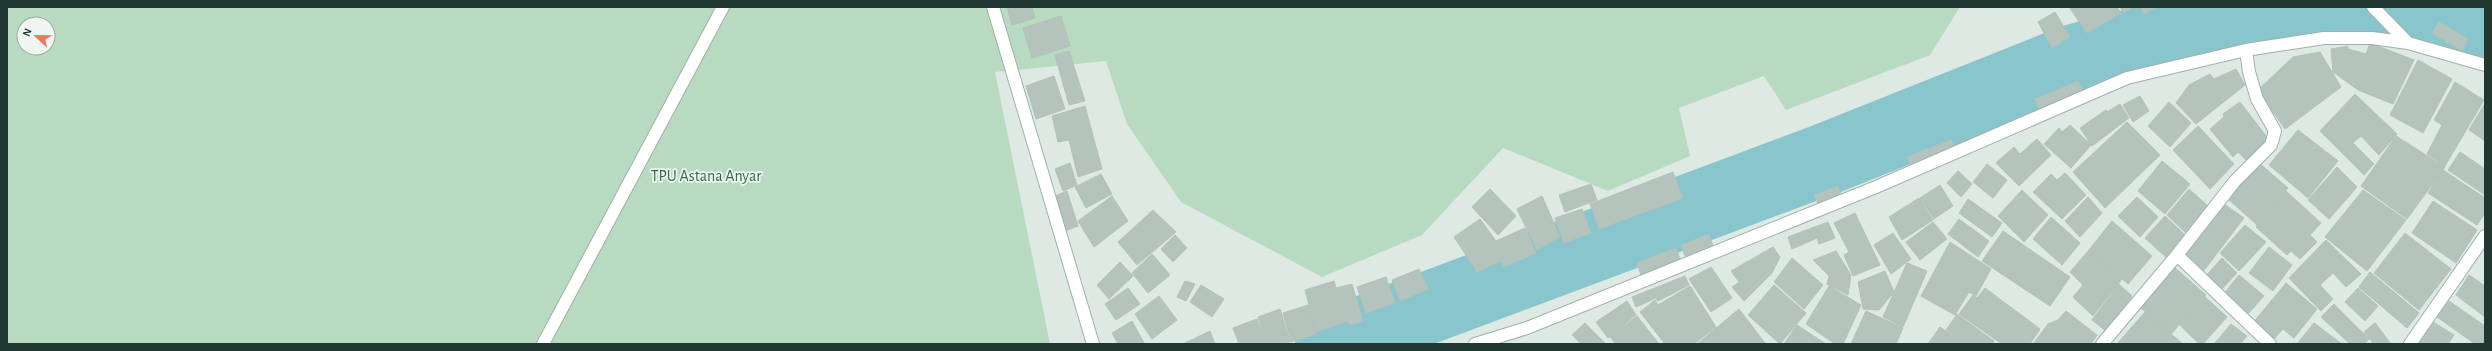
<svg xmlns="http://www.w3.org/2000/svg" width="2492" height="351" font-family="'Alegreya Sans',sans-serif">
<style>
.green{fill:#b8dac0;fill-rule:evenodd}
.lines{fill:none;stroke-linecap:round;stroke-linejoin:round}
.river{stroke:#88c5cd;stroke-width:72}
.building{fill:#b4c4bd;stroke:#b1c2bb}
.service-casing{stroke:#a1b0ab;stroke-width:14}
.minor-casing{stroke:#a1b0ab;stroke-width:14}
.service{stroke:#fff;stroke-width:12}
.minor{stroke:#fff;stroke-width:12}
.labels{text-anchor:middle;stroke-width:3.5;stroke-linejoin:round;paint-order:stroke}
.park-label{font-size:16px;fill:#2d6d43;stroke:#eff6f2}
</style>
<rect width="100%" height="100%" fill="#dee9e4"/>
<!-- green -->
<path class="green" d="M 7,7 L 1960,7 L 1930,55 L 1786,110 L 1764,76 L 1679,108 L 1690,156 L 1608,191 L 1503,148 L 1422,235 L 1322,277 L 1181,202 L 1127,124 L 1106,61 L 995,72 L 1050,344 L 7,344 ZM 24,24 L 48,24 L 48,48 L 24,48 Z"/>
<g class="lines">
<!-- river -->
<path class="river" d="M 1331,344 L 1826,159 L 2074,60 L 2189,30 L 2315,9 L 2416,8 L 2485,23"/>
</g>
<!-- building -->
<path class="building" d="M 1007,7 L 1032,7 L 1035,18 L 1012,25 Z
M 2069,7 L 2117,7 L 2121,13 L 2087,33 Z
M 2120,7 L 2133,7 L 2124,13 Z
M 2140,7 L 2157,7 L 2144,14 Z
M 2055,12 L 2070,37 L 2052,48 L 2038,22 Z
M 1061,16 L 1070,46 L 1032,58 L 1023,28 Z
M 2439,22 L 2468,39 L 2462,51 L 2432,33 Z
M 2370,43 L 2414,60 L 2393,104 L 2358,90 L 2333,72 L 2331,49 L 2348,46 L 2348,49 L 2366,54 Z
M 1069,51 L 1085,101 L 1069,105 L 1055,55 Z
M 2320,52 L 2341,87 L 2285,129 L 2258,90 L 2293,57 Z
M 2418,60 L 2452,79 L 2423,133 L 2390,115 Z
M 2236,69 L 2245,85 L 2196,124 L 2176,103 L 2189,85 L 2210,74 L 2214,79 Z
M 1054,76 L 1065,109 L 1036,119 L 1026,86 Z
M 2078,81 L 2086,95 L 2040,113 L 2035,99 Z
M 2455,82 L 2484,100 L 2445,166 L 2427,154 L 2442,125 L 2434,120 Z
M 2355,94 L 2397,134 L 2379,155 L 2361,136 L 2353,143 L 2374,164 L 2364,175 L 2320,131 Z
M 2140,96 L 2149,111 L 2133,122 L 2123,105 Z
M 2169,102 L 2191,123 L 2170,147 L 2148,126 Z
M 2240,102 L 2270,141 L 2247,161 L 2238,152 L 2233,157 L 2210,129 L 2224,117 L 2223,114 Z
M 2120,104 L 2129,118 L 2092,146 L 2080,128 L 2106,110 L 2107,112 Z
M 2484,105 L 2485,106 L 2485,141 L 2469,130 Z
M 1085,106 L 1102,169 L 1078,177 L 1069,140 L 1058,142 L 1052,116 Z
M 2127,122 L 2160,155 L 2105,208 L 2073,172 Z
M 2070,125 L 2091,145 L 2071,168 L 2044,144 L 2059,128 L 2062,132 Z
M 2198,126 L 2234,164 L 2210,189 L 2173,150 Z
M 2298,130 L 2338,161 L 2308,198 L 2269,165 Z
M 2396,136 L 2445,167 L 2407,219 L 2361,186 Z
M 2037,139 L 2051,155 L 2019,186 L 1996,163 L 2014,147 L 2020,154 Z
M 1951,140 L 1956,152 L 1934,161 L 1930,148 Z
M 1929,148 L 1933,161 L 1912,169 L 1907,157 Z
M 2460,152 L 2485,169 L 2485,195 L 2448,170 Z
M 2162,161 L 2190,184 L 2165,214 L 2138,191 Z
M 1070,163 L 1077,185 L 1063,191 L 1055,169 Z
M 2259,163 L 2288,188 L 2257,225 L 2227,198 Z
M 1987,164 L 2007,180 L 1993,198 L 1973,182 Z
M 2337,167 L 2357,187 L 2329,219 L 2308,200 Z
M 2443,170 L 2485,198 L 2485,213 L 2477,225 L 2428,193 Z
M 1958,171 L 1972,184 L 1961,197 L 1947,183 Z
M 1673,172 L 1683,198 L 1599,229 L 1590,204 Z
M 2065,173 L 2086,195 L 2062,219 L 2033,192 L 2051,174 L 2057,180 Z
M 1101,174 L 1112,194 L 1086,208 L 1075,187 Z
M 1591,184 L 1597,200 L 1565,212 L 1559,195 Z
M 1940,185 L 1953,206 L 1934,219 L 1920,198 Z
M 1838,186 L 1842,197 L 1819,206 L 1814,195 Z
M 1490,189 L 1516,216 L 1498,235 L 1472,207 Z
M 2189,189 L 2209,207 L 2187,234 L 2167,215 Z
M 2022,190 L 2048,215 L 2024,242 L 1998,216 Z
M 2363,190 L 2406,220 L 2367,271 L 2325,237 Z
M 1067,191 L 1078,226 L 1065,231 L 1055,196 Z
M 2286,191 L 2321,223 L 2310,235 L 2317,242 L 2300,259 L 2291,251 L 2287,255 L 2256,227 Z
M 1112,196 L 1128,221 L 1094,247 L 1078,221 Z
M 1542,196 L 1560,237 L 1537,250 L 1517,209 Z
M 2088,197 L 2102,213 L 2080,237 L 2065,221 Z
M 2137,197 L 2158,217 L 2140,237 L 2118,216 Z
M 1919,198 L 1933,220 L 1902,240 L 1889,217 Z
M 1968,199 L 2002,223 L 1992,237 L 1959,213 Z
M 2433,201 L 2477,230 L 2456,263 L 2412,233 Z
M 2221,202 L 2244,218 L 2202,273 L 2181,256 Z
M 1582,209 L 1591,233 L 1564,243 L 1555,218 Z
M 1153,210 L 1176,232 L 1137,265 L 1118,242 Z
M 1855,213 L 1880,265 L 1853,276 L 1844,255 L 1849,252 L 1834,223 Z
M 2165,216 L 2187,237 L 2168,259 L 2145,238 Z
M 2051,217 L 2080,243 L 2062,265 L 2033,239 Z
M 1480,219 L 1496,241 L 1525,228 L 1536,253 L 1504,267 L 1501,261 L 1477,272 L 1454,237 Z
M 1959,219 L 1989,241 L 1978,257 L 1948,234 Z
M 2112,221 L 2152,256 L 2128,284 L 2089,250 Z
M 1828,222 L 1835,238 L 1819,244 L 1817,238 L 1792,249 L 1788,237 Z
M 1933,222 L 1947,239 L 1920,260 L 1906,242 Z
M 2245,225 L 2266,242 L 2239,271 L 2220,253 Z
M 2003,231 L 2070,277 L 2050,306 L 1982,261 Z
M 1893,233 L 1911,259 L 1891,274 L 1874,245 Z
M 2405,233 L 2451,269 L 2419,310 L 2374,273 Z
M 1709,234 L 1713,246 L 1685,256 L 1681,245 Z
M 1175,235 L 1187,248 L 1173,262 L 1161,249 Z
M 2326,240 L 2361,274 L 2346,287 L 2333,273 L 2320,285 L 2333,299 L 2321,311 L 2289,278 Z
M 1950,242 L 1991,269 L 1976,296 L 1969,292 L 1955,315 L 1921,296 Z
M 1773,247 L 1780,257 L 1772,273 L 1744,301 L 1732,287 L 1739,282 L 1731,271 Z
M 2269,247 L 2292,265 L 2273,291 L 2249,273 Z
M 1676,248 L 1681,262 L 1642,278 L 1637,263 Z
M 2089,250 L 2122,279 L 2093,316 L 2073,297 L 2083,285 L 2070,272 Z
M 1836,251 L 1851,275 L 1848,295 L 1827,284 L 1829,276 L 1813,260 Z
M 1152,254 L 1170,275 L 1148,293 L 1132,273 Z
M 1792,258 L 1823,285 L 1804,309 L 1774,282 Z
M 2222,258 L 2237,273 L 2219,292 L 2204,278 Z
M 1120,262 L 1133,276 L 1109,299 L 1097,285 Z
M 1907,263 L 1927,271 L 1903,327 L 1883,317 Z
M 1711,267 L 1732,298 L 1711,312 L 1689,279 Z
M 2174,267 L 2206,295 L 2171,334 L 2141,308 Z
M 1419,269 L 1428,289 L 1400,301 L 1392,280 Z
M 1885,271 L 1894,292 L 1879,310 L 1863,309 L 1858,282 Z
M 2370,272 L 2419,313 L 2407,328 L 2359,287 Z
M 2239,275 L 2264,296 L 2246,316 L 2222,296 Z
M 2469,275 L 2485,286 L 2485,317 L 2456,295 Z
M 1685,276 L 1689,285 L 1658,301 L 1656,298 L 1636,307 L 1632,297 Z
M 1386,277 L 1395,303 L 1366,313 L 1357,287 Z
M 1185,281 L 1195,284 L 1186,301 L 1177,297 Z
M 1334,281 L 1336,288 L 1352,284 L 1363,321 L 1350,325 L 1348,321 L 1316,332 L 1305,290 Z
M 2286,283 L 2317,309 L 2294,338 L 2283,329 L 2273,340 L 2252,324 Z
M 2119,284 L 2132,296 L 2106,331 L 2092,320 Z
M 1201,285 L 1224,299 L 1212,317 L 1190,302 Z
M 1774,285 L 1806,313 L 1780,344 L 1748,315 Z
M 1690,286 L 1716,327 L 1694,344 L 1665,344 L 1640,312 L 1655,300 L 1658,305 Z
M 1829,286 L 1861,305 L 1843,344 L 1835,344 L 1806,324 Z
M 1128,288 L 1140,304 L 1116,320 L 1105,304 Z
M 1985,288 L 2040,329 L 2030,344 L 2002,344 L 1959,314 L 1973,295 L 1977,298 Z
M 2358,288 L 2378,306 L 2365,321 L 2345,302 Z
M 1159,296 L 1177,320 L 1152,339 L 1135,314 Z
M 2205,297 L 2227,317 L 2203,344 L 2199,344 L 2180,325 Z
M 1627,301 L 1636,315 L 1608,338 L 1596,322 Z
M 2449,301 L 2485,326 L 2485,344 L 2475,344 L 2437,317 Z
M 2334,304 L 2369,339 L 2365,344 L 2350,344 L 2321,317 Z
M 1308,305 L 1316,334 L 1291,342 L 1283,313 Z
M 1280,309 L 1290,342 L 1267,344 L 1258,317 Z
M 1739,309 L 1765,343 L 1764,344 L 1727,344 L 1715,329 Z
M 1866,311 L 1903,328 L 1896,344 L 1851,344 Z
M 2066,311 L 2097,335 L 2091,344 L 2033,344 L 2048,324 L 2058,320 Z
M 2145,312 L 2183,344 L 2117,344 Z
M 1957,314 L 1994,341 L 1992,344 L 1965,344 L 1946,330 Z
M 1637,316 L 1659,344 L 1616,344 L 1610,337 Z
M 1257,319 L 1267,344 L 1239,344 L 1233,328 Z
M 2430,320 L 2454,335 L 2448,344 L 2415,344 Z
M 1132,321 L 1144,343 L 1118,344 L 1112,333 Z
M 1585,323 L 1606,344 L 1581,344 L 1572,335 Z
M 2314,323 L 2342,344 L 2297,344 Z
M 2375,323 L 2391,344 L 2374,344 L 2364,332 Z
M 2231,324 L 2247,336 L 2240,344 L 2214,344 Z
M 1797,325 L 1826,344 L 1784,344 Z
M 1940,327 L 1964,344 L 1928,344 Z
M 1715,329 L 1726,344 L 1697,344 Z
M 1210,331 L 1215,344 L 1185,344 L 1185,343 Z"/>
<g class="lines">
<!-- service casing -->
<g class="service-casing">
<path id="service" d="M 543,344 L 723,7"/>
</g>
<!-- minor casing -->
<g class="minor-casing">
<path id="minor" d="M 993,7 L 1093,344
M 2373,7 L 2408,43
M 2177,255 L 2270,344
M 1475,344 L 1527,328 L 1876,187 L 2127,78 L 2246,50 L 2324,38 L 2372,38 L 2408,43 L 2485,65
M 2102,344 L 2177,255 L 2235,181 L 2271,145 L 2275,131 L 2257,99 L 2249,72 L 2246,50
M 2410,344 L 2485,236"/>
</g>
<!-- service -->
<use href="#service" class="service"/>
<!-- minor -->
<use href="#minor" class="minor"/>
</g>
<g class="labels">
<!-- park labels -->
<g class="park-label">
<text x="706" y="181">TPU Astana Anyar</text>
</g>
</g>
<!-- border -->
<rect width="2492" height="351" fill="none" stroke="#203831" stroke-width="16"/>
<!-- north arrow -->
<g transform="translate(36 36) rotate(292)"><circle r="19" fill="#eff6f2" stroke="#9caaa5"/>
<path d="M0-3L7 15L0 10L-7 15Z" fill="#ec775a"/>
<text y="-6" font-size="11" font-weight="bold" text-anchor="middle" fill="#203831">N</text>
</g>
</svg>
